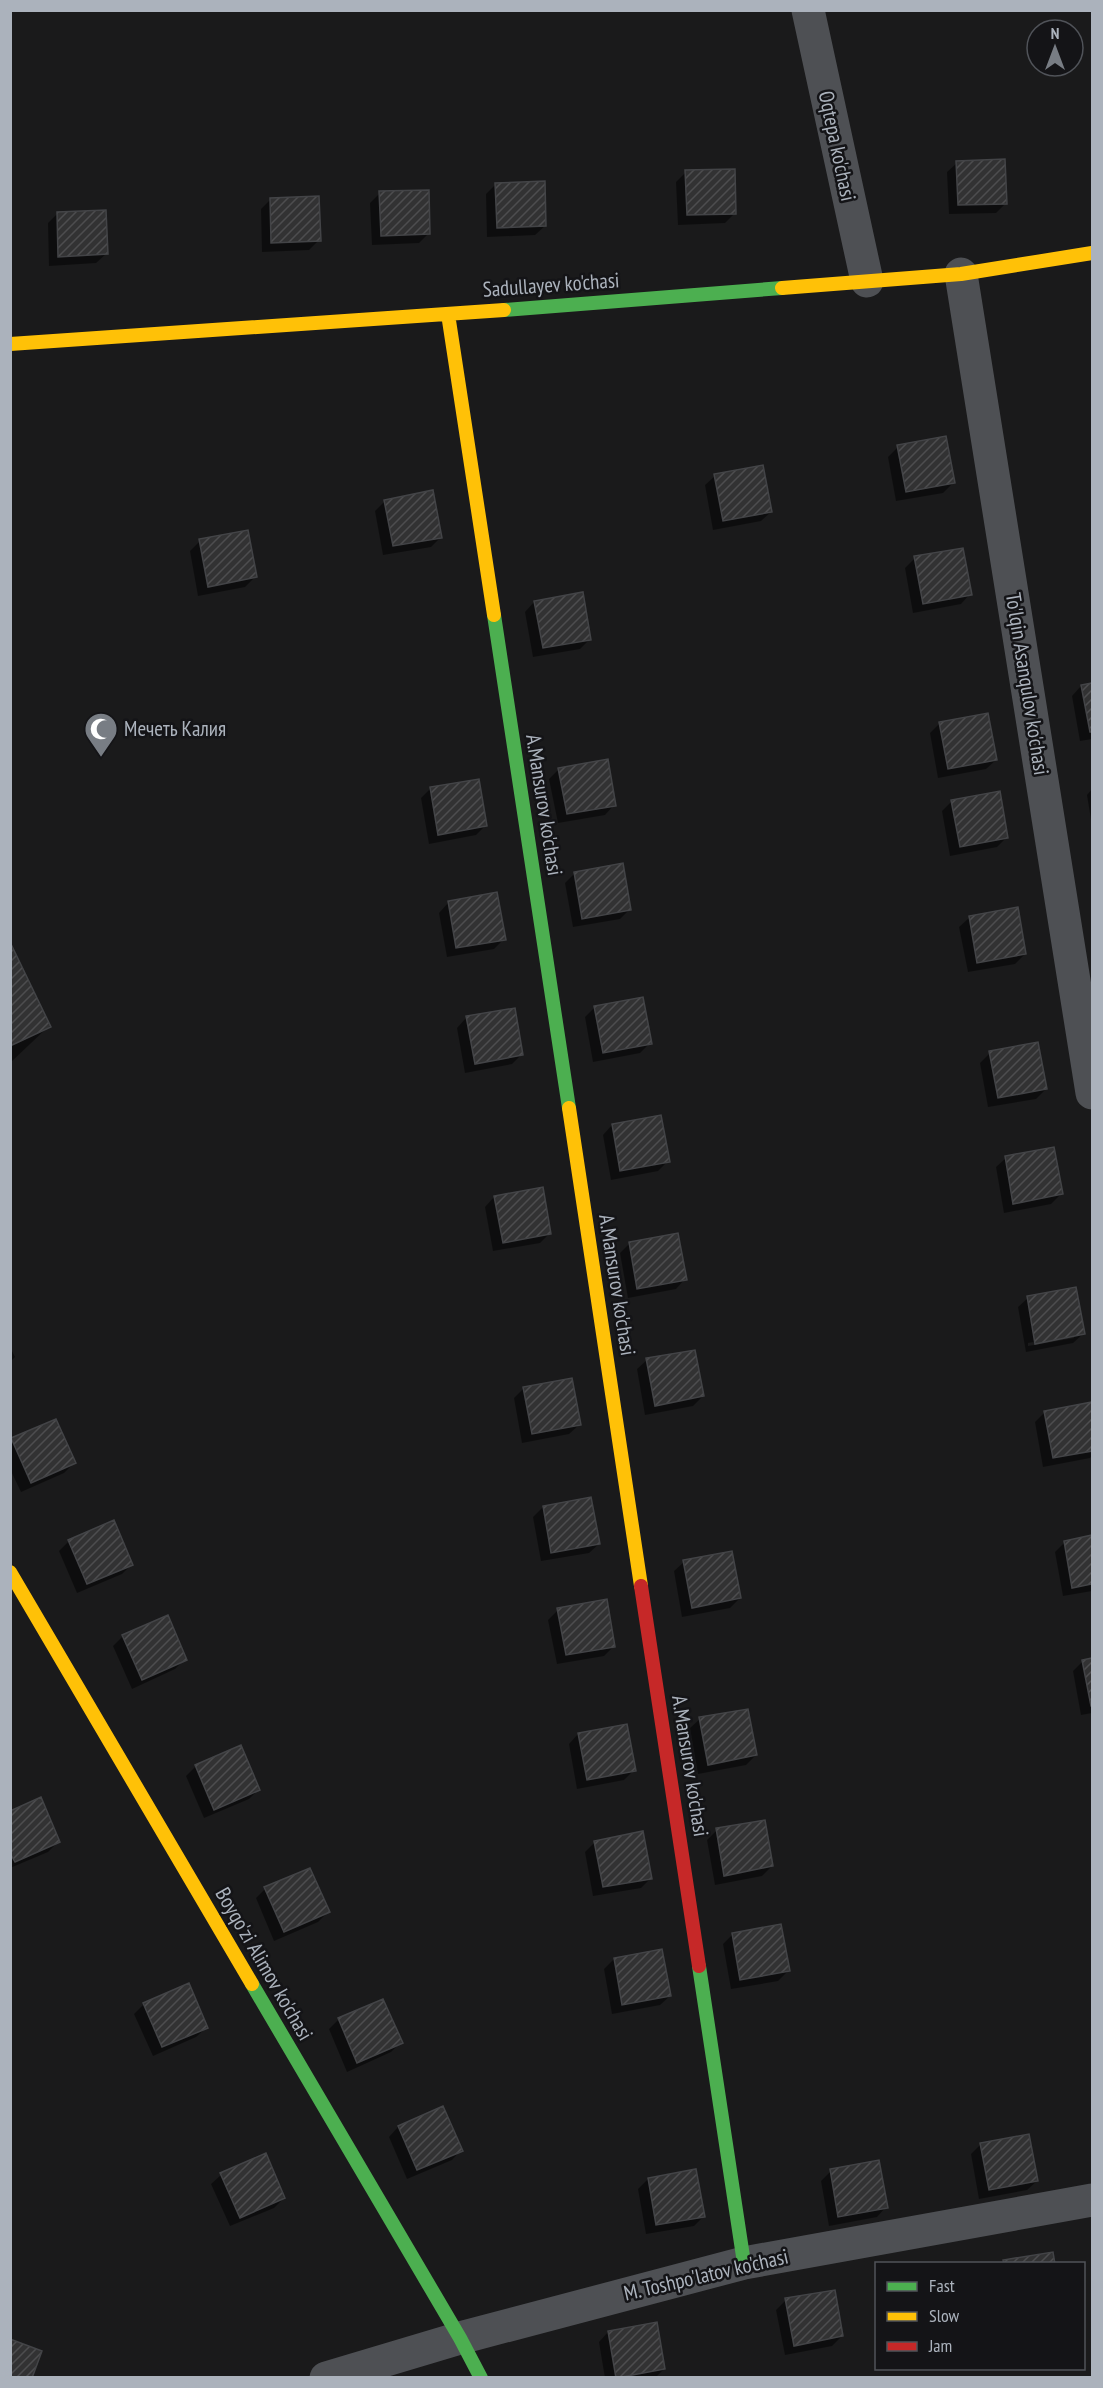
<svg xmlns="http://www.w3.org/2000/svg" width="1103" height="2388" font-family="'PT Sans Narrow',sans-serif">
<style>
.shadow{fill:#0007;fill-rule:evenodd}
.building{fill:url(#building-hatch);stroke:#434447;stroke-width:1.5}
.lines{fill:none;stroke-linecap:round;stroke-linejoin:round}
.street{stroke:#4e5054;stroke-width:33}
.fast{stroke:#4caf50;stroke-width:14}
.slow{stroke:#ffc107;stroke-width:14}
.jam{stroke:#c62828;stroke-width:14}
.labels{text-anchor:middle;stroke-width:5;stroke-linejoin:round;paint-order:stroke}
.street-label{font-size:21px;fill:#abb2bc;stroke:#141417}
.poi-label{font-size:21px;fill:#abb2bc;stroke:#141417;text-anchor:start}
</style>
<defs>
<pattern id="building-hatch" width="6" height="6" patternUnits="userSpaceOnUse" patternTransform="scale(1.5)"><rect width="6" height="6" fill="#323233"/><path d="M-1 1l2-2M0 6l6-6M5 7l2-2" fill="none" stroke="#4d4d4f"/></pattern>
</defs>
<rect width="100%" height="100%" fill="#1a1a1b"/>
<!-- shadow -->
<path class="shadow" d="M 957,163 L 1006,203 L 996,213 L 949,214 L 947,172 Z
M 686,172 L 735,213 L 725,223 L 678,225 L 676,182 Z
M 496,184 L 545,226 L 535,235 L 487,237 L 486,194 Z
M 380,193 L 429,233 L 419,243 L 372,245 L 370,203 Z
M 271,199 L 319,240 L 309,250 L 262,252 L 261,209 Z
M 58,213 L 106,254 L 96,263 L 49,266 L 48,223 Z
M 898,447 L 953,483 L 943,493 L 896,501 L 888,457 Z
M 715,476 L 771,512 L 761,521 L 713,530 L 705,485 Z
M 385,501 L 441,537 L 431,547 L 383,555 L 375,511 Z
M 200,541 L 255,577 L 245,587 L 198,596 L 190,551 Z
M 915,558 L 970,594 L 961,604 L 913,613 L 905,568 Z
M 534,602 L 590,639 L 580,649 L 533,657 L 525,612 Z
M 1092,684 L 1092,739 L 1080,741 L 1072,696 L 1081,686 Z
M 940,723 L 996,760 L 986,769 L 938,778 L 930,733 Z
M 559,769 L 614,805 L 605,815 L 558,823 L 549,779 Z
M 430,789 L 485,826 L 476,835 L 429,844 L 421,798 Z
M 1092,789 L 1092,825 L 1087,795 Z
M 952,801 L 1007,837 L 997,847 L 950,856 L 942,811 Z
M 575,873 L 630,909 L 620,919 L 573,927 L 565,883 Z
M 448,903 L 504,939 L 494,949 L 447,957 L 439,913 Z
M 1017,909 L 1025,954 L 1015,964 L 968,972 L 959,927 L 969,918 Z
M 10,945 L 49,1026 L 10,1063 Z
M 595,1007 L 650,1043 L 640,1053 L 593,1062 L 585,1017 Z
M 514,1010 L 522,1054 L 512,1064 L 465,1073 L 457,1028 L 466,1018 Z
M 990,1053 L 1046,1089 L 1036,1099 L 988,1107 L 980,1063 Z
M 612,1125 L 668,1161 L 658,1171 L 611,1180 L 603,1135 Z
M 1006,1158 L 1061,1194 L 1051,1204 L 1004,1213 L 996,1167 Z
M 494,1197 L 550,1233 L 540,1243 L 493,1251 L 485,1207 Z
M 630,1243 L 685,1279 L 676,1289 L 628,1298 L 620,1253 Z
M 1028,1298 L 1083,1334 L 1073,1343 L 1026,1352 L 1018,1307 ZM 1074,1335 L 1074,1338 L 1028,1346 L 1028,1343 Z
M 10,1347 L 15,1357 L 10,1362 Z
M 647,1360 L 703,1396 L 693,1406 L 645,1415 L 637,1369 Z
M 524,1388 L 579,1425 L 569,1434 L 522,1443 L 514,1398 Z
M 1092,1404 L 1092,1456 L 1090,1458 L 1043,1467 L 1035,1422 L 1044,1413 Z
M 12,1440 L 74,1463 L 64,1473 L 21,1492 L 10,1469 Z
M 543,1507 L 599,1544 L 589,1553 L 541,1561 L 533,1517 Z
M 1092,1537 L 1092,1591 L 1063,1596 L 1055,1552 L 1065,1542 Z
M 69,1541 L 131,1565 L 122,1574 L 77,1593 L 59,1551 Z
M 684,1562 L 740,1598 L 730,1608 L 682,1617 L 674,1571 Z
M 558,1610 L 614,1646 L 604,1656 L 557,1664 L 548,1620 Z
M 123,1636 L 185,1659 L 175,1669 L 132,1689 L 113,1646 Z
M 1092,1659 L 1092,1713 L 1081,1715 L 1073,1671 L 1083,1661 Z
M 700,1719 L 756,1755 L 746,1765 L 698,1774 L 690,1728 Z
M 578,1734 L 634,1770 L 624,1780 L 577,1789 L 569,1744 Z
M 196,1766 L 259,1789 L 249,1799 L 204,1818 L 186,1776 Z
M 10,1812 L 58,1842 L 48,1852 L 10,1868 Z
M 717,1830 L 772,1866 L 762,1876 L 715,1885 L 707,1840 Z
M 595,1842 L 651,1878 L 641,1888 L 593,1896 L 585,1852 Z
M 265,1889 L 328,1912 L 318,1922 L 274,1941 L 256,1898 Z
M 732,1935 L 788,1971 L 778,1981 L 731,1989 L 723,1944 Z
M 661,1951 L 670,1996 L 660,2005 L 612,2014 L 604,1969 L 614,1959 Z
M 144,2004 L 206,2028 L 196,2037 L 153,2056 L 134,2014 Z
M 339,2019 L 401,2042 L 391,2052 L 347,2072 L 329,2029 Z
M 443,2108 L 461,2150 L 452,2160 L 407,2179 L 389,2137 L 398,2127 Z
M 981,2144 L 1037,2181 L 1027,2190 L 979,2199 L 971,2154 Z
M 831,2171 L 886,2207 L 877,2217 L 829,2226 L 821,2181 Z
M 221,2175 L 284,2198 L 274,2208 L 230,2226 L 211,2184 Z
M 648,2179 L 704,2216 L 694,2226 L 646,2234 L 638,2189 Z
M 786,2300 L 842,2336 L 832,2346 L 785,2355 L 776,2310 Z
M 608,2332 L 664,2369 L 655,2378 L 605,2378 L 599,2342 Z"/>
<!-- building -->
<path class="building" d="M 1005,159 L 1007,204 L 958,205 L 956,161 Z
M 735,169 L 736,214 L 687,215 L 685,170 Z
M 545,181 L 546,226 L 497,228 L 495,183 Z
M 429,190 L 430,234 L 381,236 L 379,191 Z
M 319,196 L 321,241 L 271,243 L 270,198 Z
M 106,210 L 108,254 L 58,257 L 57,212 Z
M 946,436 L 955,483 L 906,492 L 897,445 Z
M 763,465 L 772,512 L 723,521 L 714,474 Z
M 433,490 L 442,538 L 393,546 L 384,500 Z
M 248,530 L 257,577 L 208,587 L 199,539 Z
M 963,548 L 972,595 L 923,604 L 914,556 Z
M 583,592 L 591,640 L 543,648 L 534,601 Z
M 1092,683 L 1092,732 L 1090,732 L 1081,685 Z
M 988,713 L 997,760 L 948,769 L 939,722 Z
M 608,759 L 616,806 L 567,814 L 558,768 Z
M 479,779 L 487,826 L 438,835 L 430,787 Z
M 1000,791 L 1008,838 L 960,847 L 951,800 Z
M 623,863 L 631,910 L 582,919 L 574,872 Z
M 497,892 L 506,940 L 456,948 L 448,901 Z
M 1018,907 L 1026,954 L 977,963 L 969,916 Z
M 10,942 L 51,1027 L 10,1046 Z
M 643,997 L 652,1044 L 603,1053 L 594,1006 Z
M 515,1008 L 523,1055 L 475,1064 L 466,1016 Z
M 1038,1042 L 1047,1089 L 998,1098 L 989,1051 Z
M 661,1115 L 670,1162 L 620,1171 L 612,1124 Z
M 1054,1147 L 1063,1194 L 1013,1204 L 1005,1156 Z
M 543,1187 L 551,1234 L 503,1243 L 494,1196 Z
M 678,1233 L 687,1280 L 637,1289 L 629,1242 Z
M 1076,1287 L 1085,1334 L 1035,1344 L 1027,1296 Z
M 695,1350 L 704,1396 L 655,1406 L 646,1358 Z
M 572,1378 L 581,1425 L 532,1434 L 523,1387 Z
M 1092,1402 L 1092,1451 L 1053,1458 L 1044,1411 Z
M 56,1419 L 76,1463 L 31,1483 L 11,1438 Z
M 591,1497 L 600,1544 L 551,1553 L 543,1506 Z
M 114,1520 L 133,1565 L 87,1584 L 68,1540 Z
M 1092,1535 L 1092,1584 L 1072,1588 L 1064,1541 Z
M 732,1551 L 741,1598 L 692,1608 L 683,1560 Z
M 607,1599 L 615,1647 L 566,1655 L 557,1608 Z
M 168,1615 L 187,1660 L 142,1680 L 122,1635 Z
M 1092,1658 L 1092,1706 L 1091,1706 L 1082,1660 Z
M 748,1709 L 757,1755 L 708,1765 L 699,1717 Z
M 627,1724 L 636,1771 L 587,1780 L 578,1733 Z
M 241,1745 L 260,1790 L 214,1810 L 195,1765 Z
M 41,1797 L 60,1842 L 15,1862 L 10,1853 L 10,1811 Z
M 765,1820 L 773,1866 L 724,1876 L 716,1828 Z
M 643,1831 L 652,1879 L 603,1887 L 594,1841 Z
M 310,1868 L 330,1912 L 284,1932 L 264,1887 Z
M 781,1924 L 790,1971 L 740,1980 L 732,1933 Z
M 662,1949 L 671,1996 L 622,2005 L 614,1958 Z
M 189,1983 L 208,2028 L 162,2047 L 143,2003 Z
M 383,1999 L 403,2043 L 357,2063 L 338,2018 Z
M 443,2106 L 463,2151 L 417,2170 L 398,2126 Z
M 1029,2134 L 1038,2181 L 989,2190 L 980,2143 Z
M 266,2153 L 285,2198 L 240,2218 L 220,2173 Z
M 879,2160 L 888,2208 L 838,2217 L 830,2169 Z
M 696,2169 L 705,2217 L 656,2225 L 648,2178 Z
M 1053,2252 L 1055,2264 L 1004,2264 L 1003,2260 Z
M 835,2290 L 843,2336 L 794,2346 L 785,2298 Z
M 657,2322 L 665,2369 L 616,2378 L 608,2331 Z
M 10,2339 L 42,2351 L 32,2378 L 10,2378 Z"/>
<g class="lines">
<!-- street -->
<path class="street" d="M 808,10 L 867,281
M 961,274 L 1092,1093
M 326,2378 L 460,2338 L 744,2263 L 1092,2200"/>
<!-- fast -->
<path class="fast" d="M 504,310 L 782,288
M 494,615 L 569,1108
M 699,1966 L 744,2263
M 252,1984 L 460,2338 L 481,2378"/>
<!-- slow -->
<path class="slow" d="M 782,288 L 961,274 L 1092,253
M 448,314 L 494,615
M 10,344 L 504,310
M 569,1108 L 641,1586
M 10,1572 L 252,1984"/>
<!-- jam -->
<path class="jam" d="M 641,1586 L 699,1966"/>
</g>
<!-- icons -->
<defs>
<g id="mosque-pin" transform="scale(1.725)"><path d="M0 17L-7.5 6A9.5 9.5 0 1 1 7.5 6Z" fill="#787d84" stroke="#141417"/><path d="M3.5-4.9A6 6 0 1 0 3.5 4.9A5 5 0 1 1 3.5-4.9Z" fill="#fff"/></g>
</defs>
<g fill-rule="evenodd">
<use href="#mosque-pin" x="101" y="729"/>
</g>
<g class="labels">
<!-- street labels -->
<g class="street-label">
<text transform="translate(837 146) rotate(78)" y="7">Oqtepa ko'chasi</text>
<text transform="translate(551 285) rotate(-4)" y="7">Sadullayev ko'chasi</text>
<text transform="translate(1027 684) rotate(81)" y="7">To'lqin Asanqulov ko'chasi</text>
<text transform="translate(544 805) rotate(81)" y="7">A.Mansurov ko'chasi</text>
<text transform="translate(617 1285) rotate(81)" y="7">A.Mansurov ko'chasi</text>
<text transform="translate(690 1766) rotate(81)" y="7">A.Mansurov ko'chasi</text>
<text transform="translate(264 1964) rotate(60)" y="7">Boyqo'zi Alimov ko'chasi</text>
<text transform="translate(706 2275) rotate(-13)" y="7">M. Toshpo'latov ko'chasi</text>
</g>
<!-- poi labels -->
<g class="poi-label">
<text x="124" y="736">Мечеть Калия</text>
</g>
</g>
<!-- border -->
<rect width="1103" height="2388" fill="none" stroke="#abb2bc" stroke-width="24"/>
<!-- legend -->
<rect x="875" y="2262" width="210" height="108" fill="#141417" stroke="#505359" stroke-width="1.5"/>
<rect x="887" y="2282" width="30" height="9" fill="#4caf50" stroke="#505359" stroke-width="1.5"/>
<text x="929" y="2292" font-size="18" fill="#abb2bc">Fast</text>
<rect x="887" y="2312" width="30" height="9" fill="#ffc107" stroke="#505359" stroke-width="1.5"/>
<text x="929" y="2322" font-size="18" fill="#abb2bc">Slow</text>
<rect x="887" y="2342" width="30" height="9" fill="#c62828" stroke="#505359" stroke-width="1.5"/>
<text x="929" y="2352" font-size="18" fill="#abb2bc">Jam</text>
<!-- north arrow -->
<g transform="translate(1055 48)"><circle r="28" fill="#141417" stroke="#505359" stroke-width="1.5"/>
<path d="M0-4.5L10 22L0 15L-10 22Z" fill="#787d84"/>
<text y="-9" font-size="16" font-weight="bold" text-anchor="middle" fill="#abb2bc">N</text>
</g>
</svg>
